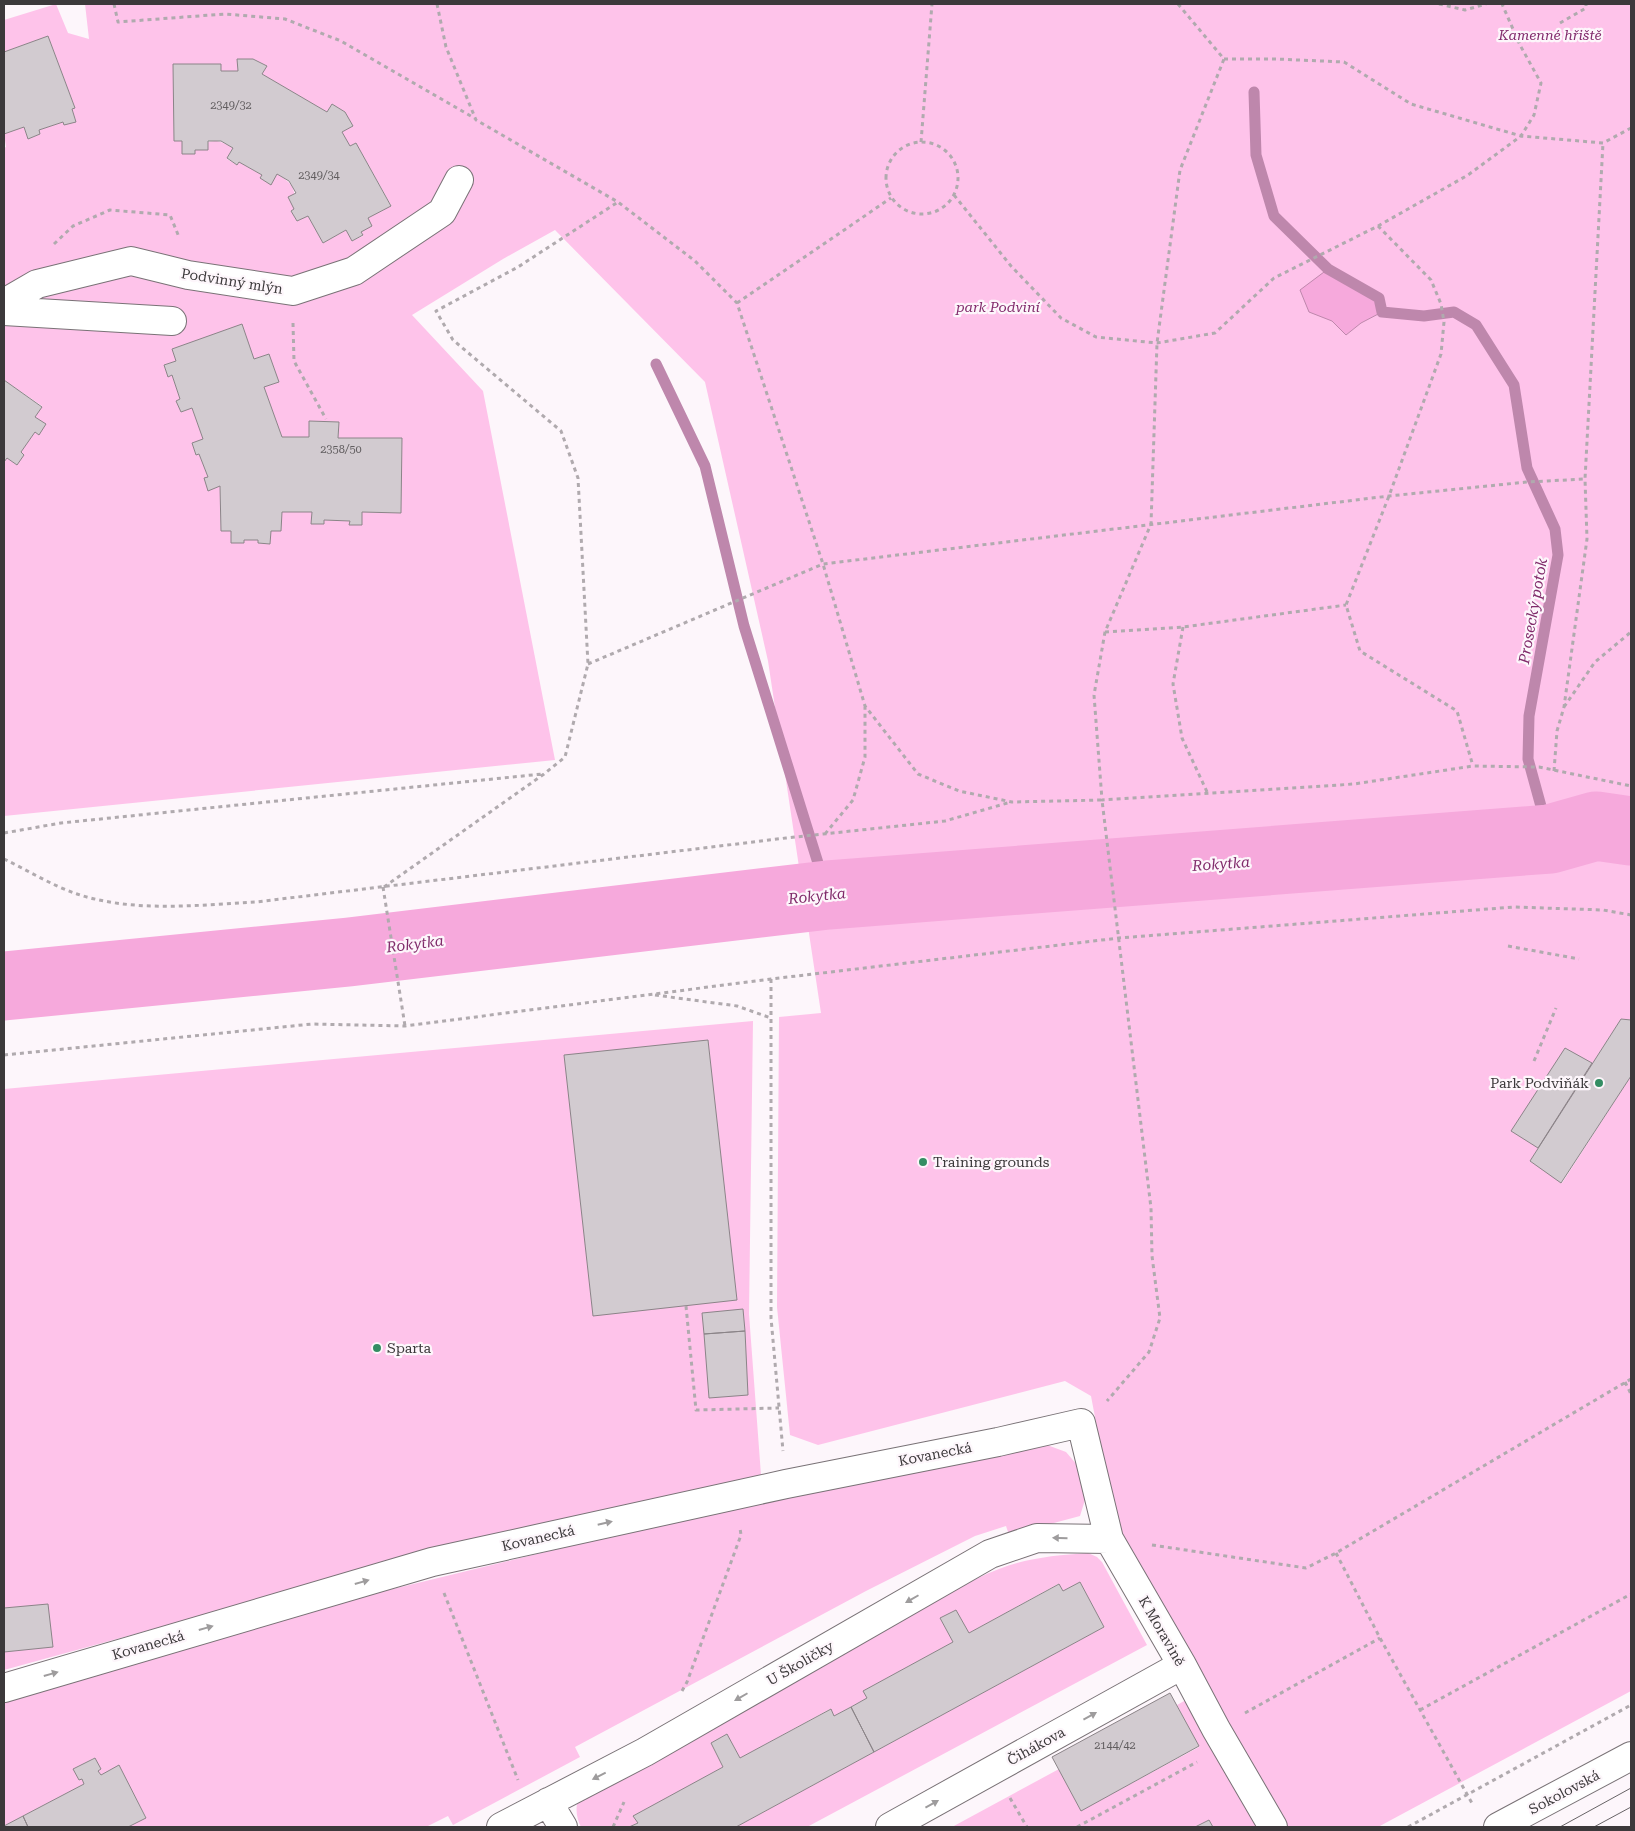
<svg xmlns="http://www.w3.org/2000/svg" width="1635" height="1831" font-family="'Roboto Serif',serif">
<style>
.green{fill:#fec3ea;fill-rule:evenodd}
.water{fill:#f6a9dc;stroke:#be87ac}
.lines{fill:none;stroke-linecap:round;stroke-linejoin:round}
.stream{stroke:#be87ac;stroke-width:11}
.river{stroke:#f6a9dc;stroke-width:69}
.building{fill:#d2cbd0;stroke:#8b8488}
.street-casing{stroke:#797276;stroke-width:30}
.secondary-casing{stroke:#797276;stroke-width:30}
.path{stroke:#b0aaae;stroke-width:3;stroke-dasharray:4 4;stroke-linecap:butt}
.street{stroke:#fff;stroke-width:28}
.secondary{stroke:#fff;stroke-width:28}
.tram{stroke:#676366;stroke-width:1}
.oneway{fill:#9e9c9d}
.poi-dot{fill:#348d63;stroke:#fdf6fb;stroke-width:2}
.labels{text-anchor:middle;stroke-width:4.5;stroke-linejoin:round;paint-order:stroke}
.number-label{font-size:11px;fill:#625e60}
.park-label{font-size:14px;font-style:italic;fill:#832c6d;stroke:#fdf6fb}
.street-label{font-size:14px;fill:#3c393b;stroke:#fdf6fb}
.poi-label{font-size:14px;fill:#3c393b;stroke:#fdf6fb;text-anchor:start}
.water-label{font-size:15px;font-style:italic;fill:#812b6b;stroke:#fdf6fb}
</style>
<rect width="100%" height="100%" fill="#fdf6fb"/>
<!-- green -->
<path class="green" d="M 56,4 L 68,33 L 89,39 L 85,4 L 1631,4 L 1631,1020 L 1621,1019 L 1530,1161 L 1562,1183 L 1631,1076 L 1631,1691 L 1378,1827 L 1282,1827 L 1115,1523 L 1091,1396 L 1065,1381 L 818,1445 L 790,1435 L 777,1307 L 779,1017 L 821,1013 L 768,661 L 705,382 L 555,230 L 503,259 L 412,315 L 483,391 L 555,760 L 4,816 L 4,462 L 7,458 L 17,465 L 21,452 L 35,432 L 38,434 L 45,424 L 35,417 L 42,406 L 4,380 L 4,148 L 6,147 L 4,134 L 24,127 L 28,139 L 40,134 L 39,130 L 63,122 L 64,125 L 76,121 L 72,109 L 75,108 L 48,36 L 4,52 L 4,20 ZM 238,59 L 253,59 L 267,66 L 262,74 L 327,112 L 332,104 L 345,112 L 353,126 L 342,132 L 350,146 L 356,143 L 391,205 L 368,218 L 361,232 L 363,236 L 352,241 L 346,230 L 323,243 L 308,216 L 297,221 L 291,211 L 294,209 C 296,189 294,184 277,174 L 270,184 L 260,178 L 262,175 L 239,162 L 237,165 L 227,159 L 233,148 C 216,138 211,139 195,150 L 182,141 L 174,141 L 173,64 L 221,64 L 221,71 L 238,71 ZM 1382,312 L 1361,323 L 1346,335 L 1332,321 ZM 242,325 L 254,359 L 269,354 L 279,382 L 264,387 L 282,437 L 309,437 L 310,421 L 339,422 L 338,438 L 402,438 L 401,513 L 362,512 L 362,525 L 349,525 L 350,521 L 324,520 L 324,524 L 312,524 L 312,512 L 282,512 L 281,531 L 271,531 L 270,544 L 258,543 L 258,540 L 244,540 L 243,543 L 231,543 L 231,531 L 221,530 L 220,486 L 209,490 L 208,477 L 199,454 L 196,455 L 192,443 L 203,439 L 192,408 L 181,412 L 177,401 L 180,399 L 172,375 L 168,376 L 164,365 L 176,361 L 172,349 Z
M 753,1021 L 749,1314 L 761,1475 L 522,1531 L 291,1591 L 4,1670 L 4,1089 Z
M 1039,1442 L 1066,1452 L 1078,1466 L 1088,1490 L 1080,1516 L 1009,1535 L 1006,1526 L 975,1536 L 866,1591 L 575,1747 L 580,1757 L 453,1825 L 448,1816 L 426,1827 L 128,1827 L 146,1817 L 119,1766 L 101,1775 L 98,1771 L 101,1769 L 94,1758 L 74,1769 L 79,1780 L 82,1779 L 84,1784 L 4,1826 L 4,1699 L 364,1596 L 743,1504 Z
M 1088,1553 L 1097,1557 L 1102,1562 L 1147,1645 L 807,1827 L 736,1827 L 1104,1627 L 1080,1582 L 1063,1591 L 1058,1584 L 969,1633 L 956,1610 L 940,1618 L 953,1642 L 863,1691 L 867,1698 L 834,1716 L 830,1709 L 740,1758 L 727,1734 L 711,1743 L 723,1767 L 634,1816 L 638,1823 L 629,1827 L 581,1827 C 577,1819 575,1810 578,1800 L 952,1591 C 968,1583 983,1575 999,1569 C 1027,1558 1057,1555 1088,1553 Z
M 1193,1696 L 1264,1827 L 1213,1827 L 1209,1820 L 1194,1827 L 952,1827 L 1059,1769 L 1082,1810 L 1199,1747 L 1177,1705 Z"/>
<!-- water -->
<path class="water" d="M 1328,269 L 1379,298 L 1382,312 L 1361,323 L 1346,335 L 1332,321 L 1309,312 L 1300,290 Z"/>
<g class="lines">
<!-- stream -->
<path class="stream" d="M 1254,92 L 1256,155 L 1274,216 L 1328,269 L 1379,298 L 1382,312 L 1424,316 L 1454,312 L 1476,325 L 1514,385 L 1527,468 L 1555,529 L 1558,555 L 1529,716 L 1528,759 L 1550,839
M 656,364 L 705,466 L 744,626 L 828,895"/>
<!-- river -->
<path class="river" d="M 4,986 L 349,952 L 828,895 L 1550,839 L 1596,826 L 1631,831"/>
</g>
<!-- building -->
<path class="building" d="M 48,36 L 75,108 L 72,109 L 76,122 L 64,125 L 63,122 L 39,130 L 40,134 L 28,139 L 24,127 L 4,134 L 4,52 Z
M 237,59 L 253,59 L 267,66 L 262,74 L 327,112 L 332,104 L 345,112 L 353,126 L 342,132 L 350,146 L 356,143 L 391,206 L 368,218 L 372,226 L 361,232 L 363,235 L 352,241 L 346,230 L 323,243 L 308,216 L 297,221 L 291,211 L 294,209 L 288,197 L 296,193 L 289,181 L 277,174 L 271,185 L 260,178 L 262,175 L 239,162 L 237,165 L 227,158 L 233,148 L 221,141 L 208,141 L 208,150 L 195,150 L 195,154 L 182,154 L 182,141 L 174,141 L 173,64 L 221,64 L 221,71 L 238,71 Z
M 242,324 L 254,359 L 269,354 L 279,382 L 264,387 L 282,437 L 309,437 L 309,421 L 339,422 L 338,438 L 402,438 L 401,513 L 362,512 L 362,525 L 349,525 L 350,521 L 324,520 L 324,524 L 311,524 L 312,512 L 282,512 L 281,531 L 271,531 L 270,544 L 258,543 L 258,540 L 244,540 L 244,543 L 231,543 L 231,531 L 221,531 L 220,486 L 208,491 L 204,478 L 208,477 L 199,454 L 196,455 L 192,443 L 203,439 L 192,408 L 181,412 L 176,401 L 180,399 L 172,375 L 168,377 L 164,365 L 176,361 L 172,349 Z
M 4,380 L 42,407 L 35,417 L 46,424 L 39,435 L 35,432 L 21,452 L 24,455 L 17,465 L 7,458 L 4,462 Z
M 1621,1019 L 1631,1020 L 1631,1076 L 1561,1183 L 1530,1161 Z
M 708,1040 L 737,1300 L 593,1316 L 564,1055 Z
M 1565,1048 L 1592,1063 L 1538,1148 L 1511,1131 Z
M 743,1309 L 745,1331 L 704,1334 L 702,1313 Z
M 745,1331 L 748,1395 L 709,1398 L 704,1334 Z
M 1080,1582 L 1104,1627 L 874,1752 L 851,1707 L 867,1698 L 863,1691 L 953,1642 L 940,1618 L 956,1610 L 969,1633 L 1059,1584 L 1063,1591 Z
M 48,1604 L 53,1647 L 4,1652 L 4,1608 Z
M 1170,1693 L 1199,1746 L 1081,1811 L 1052,1757 Z
M 851,1707 L 874,1752 L 736,1827 L 629,1827 L 638,1823 L 633,1816 L 723,1767 L 711,1743 L 727,1734 L 740,1758 L 831,1709 L 834,1716 Z
M 95,1758 L 101,1769 L 98,1771 L 101,1775 L 119,1765 L 146,1818 L 128,1827 L 28,1827 L 23,1816 L 84,1784 L 82,1779 L 79,1780 L 73,1769 Z
M 23,1816 L 28,1827 L 4,1827 L 4,1826 Z
M 1209,1820 L 1213,1827 L 1195,1827 Z"/>
<g class="lines">
<!-- street casing -->
<g class="street-casing">
<path id="street" d="M 4,303 L 37,284 L 131,261 L 188,275 L 293,291 L 354,271 L 442,212 L 459,180
M 4,311 L 172,321
M 4,1688 L 432,1562 L 786,1484 L 998,1442 L 1081,1423 L 1109,1539 L 1182,1665 L 1216,1729 L 1273,1827
M 548,1802 L 563,1827
M 501,1827 L 645,1752 L 990,1554 L 1037,1538 L 1109,1539
M 890,1827 L 1182,1665"/>
</g>
<!-- secondary casing -->
<g class="secondary-casing">
<path id="secondary" d="M 1498,1827 L 1631,1756"/>
</g>
<!-- path -->
<path class="path" d="M 114,4 L 118,22 L 225,14 L 285,19 L 341,41 L 476,119
M 437,4 L 446,47 L 476,120 L 618,202 L 695,261 L 737,303 L 823,564 L 865,706 L 918,774 L 959,791 L 1012,802 L 1102,800 L 1151,1208 L 1152,1256 L 1160,1318 L 1149,1352 L 1107,1401
M 1178,4 L 1224,59 L 1180,170 L 1157,343 L 1151,524 L 1105,632 L 1094,695 L 1102,800 L 1354,784 L 1473,766 L 1539,767 L 1631,786
M 1439,4 L 1465,10 L 1486,4
M 1560,23 L 1586,8 L 1586,4
M 1224,59 L 1276,59 L 1344,62 L 1411,104 L 1521,136 L 1603,143 L 1631,128
M886 178a36 36 0 1 1 72 0a36 36 0 1 1-72 0Z
M 921,142 L 932,4
M 954,195 L 1011,266 L 1061,318 L 1096,337 L 1157,343 L 1215,333 L 1274,278 L 1378,226 L 1431,280 L 1441,304 L 1444,322 L 1441,354 L 1389,496 L 1346,605 L 1360,651 L 1457,711 L 1473,766
M 1378,226 L 1468,175 L 1521,136 L 1534,115 L 1541,83 L 1520,45 L 1502,4
M 54,244 L 73,226 L 110,210 L 170,215 L 179,237
M 737,303 L 891,198
M 293,323 L 294,361 L 326,419
M 1183,627 L 1173,684 L 1182,738 L 1208,794
M 1105,632 L 1183,627 L 1346,605
M 588,664 L 823,564 L 1389,496 L 1527,482 L 1585,479
M 1564,707 L 1595,662 L 1631,632
M 1554,771 L 1557,731 L 1564,707 L 1587,539 L 1585,479 L 1603,143
M 4,833 L 61,823 L 542,774
M 825,834 L 853,800 L 865,757 L 865,707
M 4,859 C 27,870 53,886 77,894 C 134,913 198,905 256,902 L 786,838 L 945,821 L 1011,802
M 383,887 L 405,1026
M 384,887 L 544,774 L 565,757 L 588,664 L 578,478 L 561,431 L 453,340 L 436,311 L 518,267 L 618,202
M 1508,946 L 1579,959
M 771,979 L 771,1318 L 783,1451
M 655,995 L 737,1006 L 771,1018
M 4,1055 L 312,1024 L 405,1026 L 771,979 L 1119,938 L 1514,907 L 1603,910 L 1631,915
M 1534,1061 L 1556,1008
M 686,1306 L 696,1410 L 779,1408
M 1625,1382 L 1631,1394
M 1152,1545 L 1306,1568 L 1336,1553 L 1631,1379
M 1336,1553 L 1380,1638 L 1473,1805
M 444,1593 L 518,1780
M 682,1691 L 687,1682 L 741,1535 L 740,1528
M 1420,1710 L 1631,1594
M 1245,1713 L 1380,1638
M 1010,1798 L 1027,1827
M 613,1827 L 624,1802
M 1077,1827 L 1197,1762
M 1408,1827 L 1631,1705"/>
<!-- street -->
<use href="#street" class="street"/>
<!-- secondary -->
<use href="#secondary" class="secondary"/>
<!-- tram -->
<path class="tram" d="M 1560,1827 L 1631,1788
M 1594,1827 L 1631,1807"/>
</g>
<!-- one-way arrows -->
<defs><path id="oneway-solid" d="M-6-.8H1V-3.2L6.5 0L1 3.2V.8H-6Z" transform="scale(1.25)"/></defs>
<g class="oneway">
<use href="#oneway-solid" transform="translate(605 1523) rotate(-13)"/>
<use href="#oneway-solid" transform="translate(1060 1538) rotate(-179)"/>
<use href="#oneway-solid" transform="translate(362 1582) rotate(-16)"/>
<use href="#oneway-solid" transform="translate(912 1599) rotate(150)"/>
<use href="#oneway-solid" transform="translate(206 1628) rotate(-16)"/>
<use href="#oneway-solid" transform="translate(51 1674) rotate(-16)"/>
<use href="#oneway-solid" transform="translate(741 1697) rotate(150)"/>
<use href="#oneway-solid" transform="translate(1090 1716) rotate(-29)"/>
<use href="#oneway-solid" transform="translate(599 1776) rotate(153)"/>
<use href="#oneway-solid" transform="translate(932 1804) rotate(-29)"/>
</g>
<!-- markers -->
<g class="poi-dot">
<circle cx="1599" cy="1083" r="5"/>
<circle cx="923" cy="1162" r="5"/>
<circle cx="377" cy="1348" r="5"/>
</g>
<g class="labels">
<!-- number labels -->
<g class="number-label">
<text x="231" y="109">2349/32</text>
<text x="319" y="179">2349/34</text>
<text x="341" y="453">2358/50</text>
<text x="1115" y="1749">2144/42</text>
</g>
<!-- park labels -->
<g class="park-label">
<text x="1550" y="40">Kamenné hřiště</text>
<text x="998" y="312">park Podviní</text>
</g>
<!-- street labels -->
<g class="street-label">
<text transform="translate(232 281) rotate(9)" y="5">Podvinný mlýn</text>
<text transform="translate(935 1454) rotate(-11)" y="5">Kovanecká</text>
<text transform="translate(538 1538) rotate(-13)" y="5">Kovanecká</text>
<text transform="translate(1162 1631) rotate(60)" y="5">K Moravině</text>
<text transform="translate(148 1645) rotate(-16)" y="5">Kovanecká</text>
<text transform="translate(800 1663) rotate(-30)" y="5">U Školičky</text>
<text transform="translate(1036 1746) rotate(-29)" y="5">Čihákova</text>
<text transform="translate(1564 1792) rotate(-28)" y="5">Sokolovská</text>
</g>
<!-- poi labels -->
<g class="poi-label">
<text x="1589" y="1088" text-anchor="end">Park Podviňák</text>
<text x="933" y="1167">Training grounds</text>
<text x="387" y="1353">Sparta</text>
</g>
<!-- water labels -->
<g class="water-label">
<text transform="translate(1533 611) rotate(-80)" y="5">Prosecký potok</text>
<text transform="translate(1221 864) rotate(-4)" y="5">Rokytka</text>
<text transform="translate(817 896) rotate(-6)" y="5">Rokytka</text>
<text transform="translate(415 944) rotate(-7)" y="5">Rokytka</text>
</g>
</g>
<!-- border -->
<rect width="1635" height="1831" fill="none" stroke="#3c393b" stroke-width="10"/>
</svg>
